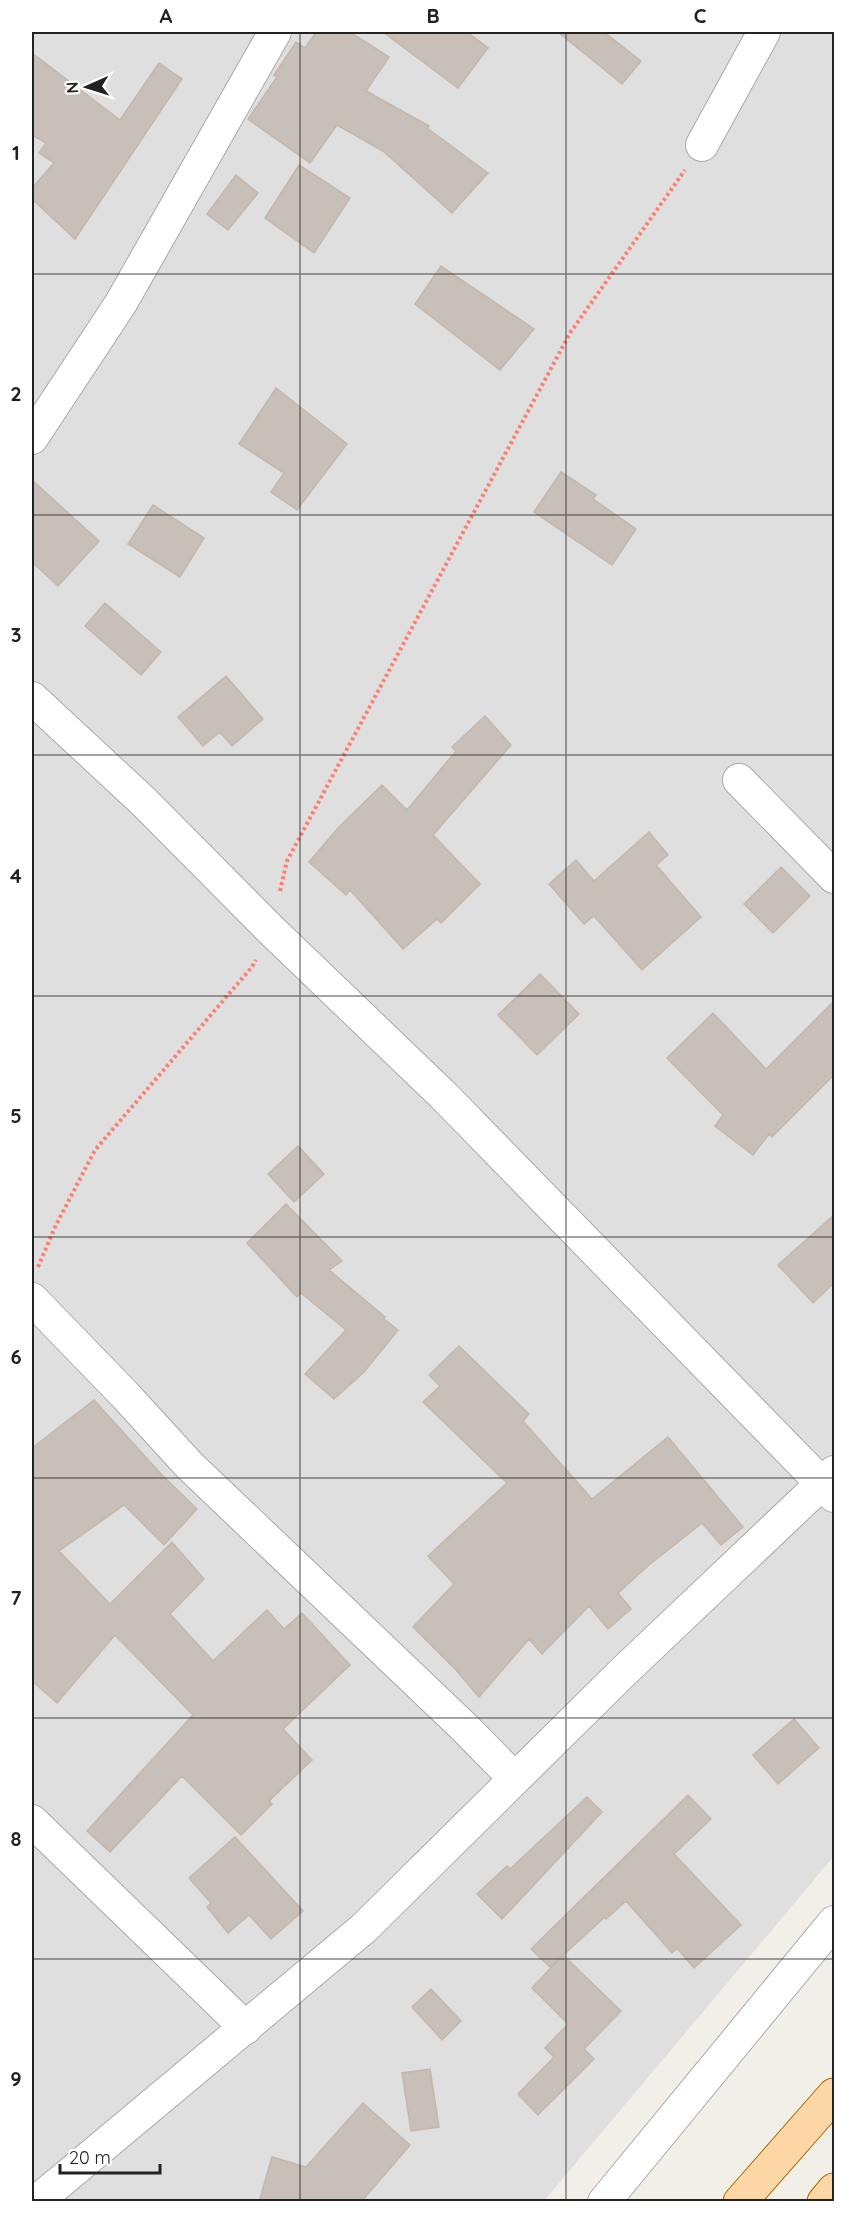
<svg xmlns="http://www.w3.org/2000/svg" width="866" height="2233" font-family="Quicksand,sans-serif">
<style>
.residential{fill:#e0dfdf}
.building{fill:#c7bfb8;stroke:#c4b6ab;stroke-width:1.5}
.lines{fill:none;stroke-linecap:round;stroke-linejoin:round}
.street-casing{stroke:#a9a9a9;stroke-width:34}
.primary-casing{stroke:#a06b00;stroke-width:35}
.path{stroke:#fa8072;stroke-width:4;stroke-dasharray:3 3;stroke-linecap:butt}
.street{stroke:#fff;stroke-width:32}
.primary{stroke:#fcd6a4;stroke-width:33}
.grid{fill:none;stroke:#222;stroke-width:1.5;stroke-opacity:0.55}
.neatline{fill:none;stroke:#222;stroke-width:2}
.grid-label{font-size:20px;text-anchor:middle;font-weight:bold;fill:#222}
</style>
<rect width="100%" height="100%" fill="#f2efe9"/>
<!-- residential -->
<path class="residential" d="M 32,32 L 834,32 L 834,1856 L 544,2201 L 32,2202 Z"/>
<!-- building -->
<path class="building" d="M 316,32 L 350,32 L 389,57 L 366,91 L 429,126 L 427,128 L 488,173 L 452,213 L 383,151 L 337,125 L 310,163 L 248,119 L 277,77 L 274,75 L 296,42 L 305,48 Z
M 383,32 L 467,32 L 488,48 L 458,88 Z
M 558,32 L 604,32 L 641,61 L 622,84 Z
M 32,53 L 120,120 L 159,63 L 182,79 L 75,239 L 32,199 L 32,188 L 54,163 L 39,153 L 46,143 L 32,135 Z
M 299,165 L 350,198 L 314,253 L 265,218 Z
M 236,175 L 258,193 L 228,230 L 207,214 Z
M 441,266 L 534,329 L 500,370 L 415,304 Z
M 276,388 L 347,444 L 297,510 L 271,492 L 284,473 L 239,444 Z
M 561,472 L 596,495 L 593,499 L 636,529 L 612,565 L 534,512 Z
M 32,480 L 99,541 L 58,586 L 32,562 Z
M 153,505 L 204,538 L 180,577 L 128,544 Z
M 105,603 L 161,652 L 141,675 L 85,626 Z
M 226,676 L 263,719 L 232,746 L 220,732 L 203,746 L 178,717 Z
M 485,716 L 511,745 L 433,835 L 480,884 L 441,923 L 437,919 L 403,949 L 350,890 L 346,895 L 309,862 L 339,827 L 382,785 L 407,810 L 456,751 L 452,747 Z
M 649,832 L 668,855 L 656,865 L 701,917 L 642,970 L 594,916 L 584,924 L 549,884 L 576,860 L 594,881 Z
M 781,867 L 810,896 L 773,933 L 744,904 Z
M 540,974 L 579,1014 L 537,1055 L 498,1015 Z
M 834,1001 L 834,1075 L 772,1137 L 769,1134 L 753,1155 L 715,1126 L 723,1115 L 667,1058 L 713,1013 L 766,1069 Z
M 298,1146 L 324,1174 L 294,1202 L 268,1174 Z
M 286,1204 L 342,1261 L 329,1270 L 385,1317 L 384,1319 L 398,1330 L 364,1372 L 334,1399 L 305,1374 L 346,1330 L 301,1293 L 297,1297 L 247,1243 Z
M 834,1215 L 834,1283 L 813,1303 L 778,1265 Z
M 459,1346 L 529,1414 L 523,1421 L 592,1499 L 668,1437 L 743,1527 L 721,1545 L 702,1523 L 649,1565 L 618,1593 L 631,1609 L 608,1629 L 589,1606 L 542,1654 L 529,1639 L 479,1697 L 456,1670 L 413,1627 L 454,1584 L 428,1556 L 507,1483 L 423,1402 L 440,1386 L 429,1375 Z
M 94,1400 L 161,1474 L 197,1509 L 164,1545 L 124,1505 L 59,1551 L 110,1604 L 172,1542 L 204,1579 L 170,1614 L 213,1661 L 267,1610 L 284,1629 L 302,1613 L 350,1665 L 283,1729 L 312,1760 L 269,1801 L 272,1804 L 241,1835 L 182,1776 L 110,1852 L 87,1831 L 193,1715 L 115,1635 L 57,1703 L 32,1681 L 32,1448 Z
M 794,1719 L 819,1748 L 778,1784 L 753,1755 Z
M 688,1795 L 711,1819 L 674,1854 L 741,1925 L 694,1968 L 677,1948 L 672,1953 L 626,1901 L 606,1919 L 605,1917 L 550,1967 L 531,1949 Z
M 587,1797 L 602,1812 L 502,1919 L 477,1894 L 507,1866 L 510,1869 Z
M 235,1837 L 303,1911 L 271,1939 L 249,1915 L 228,1933 L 207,1907 L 211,1903 L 189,1878 Z
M 563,1955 L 621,2011 L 584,2049 L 594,2059 L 538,2115 L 518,2094 L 554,2057 L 545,2048 L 568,2024 L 532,1988 Z
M 431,1989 L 461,2021 L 442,2040 L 412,2007 Z
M 430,2069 L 439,2127 L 411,2131 L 402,2073 Z
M 363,2103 L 410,2145 L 361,2202 L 259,2202 L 272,2157 L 306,2167 Z"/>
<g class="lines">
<!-- street casing -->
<g class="street-casing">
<path id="street" d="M 702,145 L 764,32
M 32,438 L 121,303 L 275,32
M 32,698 L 144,802 L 270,929 L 444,1096 L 834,1496
M 739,780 L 834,877
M 32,1299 L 125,1395 L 189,1465 L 465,1728 L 514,1778
M 32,1821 L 246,2028
M 36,2202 L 364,1928 L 621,1674 L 834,1472
M 604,2202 L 834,1922"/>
</g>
<!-- primary casing -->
<g class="primary-casing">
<path id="primary" d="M 740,2202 L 834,2095
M 824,2202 L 834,2190"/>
</g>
<!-- path -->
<path class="path" d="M 280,891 L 287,861 L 570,333 L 685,170
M 38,1267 L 55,1227 L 95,1150 L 252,967 L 256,960"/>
<!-- street -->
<use href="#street" class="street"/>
<!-- primary -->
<use href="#primary" class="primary"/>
</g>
<!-- grid -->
<path class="grid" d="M 300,32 L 300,2202M 566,32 L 566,2202M 32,274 L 834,274M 32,515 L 834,515M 32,755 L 834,755M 32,996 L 834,996M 32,1237 L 834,1237M 32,1478 L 834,1478M 32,1718 L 834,1718M 32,1959 L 834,1959"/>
<!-- border -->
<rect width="866" height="2233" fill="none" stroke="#ffffff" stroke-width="66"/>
<!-- north arrow -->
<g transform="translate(87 87) rotate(267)" stroke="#ffffff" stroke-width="4.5" paint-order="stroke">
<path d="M0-4.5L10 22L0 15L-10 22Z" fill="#222222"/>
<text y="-9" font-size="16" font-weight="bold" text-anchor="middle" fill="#222222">N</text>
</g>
<!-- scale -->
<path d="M60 2164v9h100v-9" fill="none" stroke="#222222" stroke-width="3"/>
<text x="69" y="2164" font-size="18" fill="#222222" stroke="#ffffff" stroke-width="4.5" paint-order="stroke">20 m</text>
<rect x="33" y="33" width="800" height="2167" class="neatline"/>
<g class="grid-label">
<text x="166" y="23">A</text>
<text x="433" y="23">B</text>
<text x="700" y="23">C</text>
<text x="16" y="160">1</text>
<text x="16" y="401">2</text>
<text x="16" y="642">3</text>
<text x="16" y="883">4</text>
<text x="16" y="1123">5</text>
<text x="16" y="1364">6</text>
<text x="16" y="1605">7</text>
<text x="16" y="1846">8</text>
<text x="16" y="2086">9</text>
</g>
</svg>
